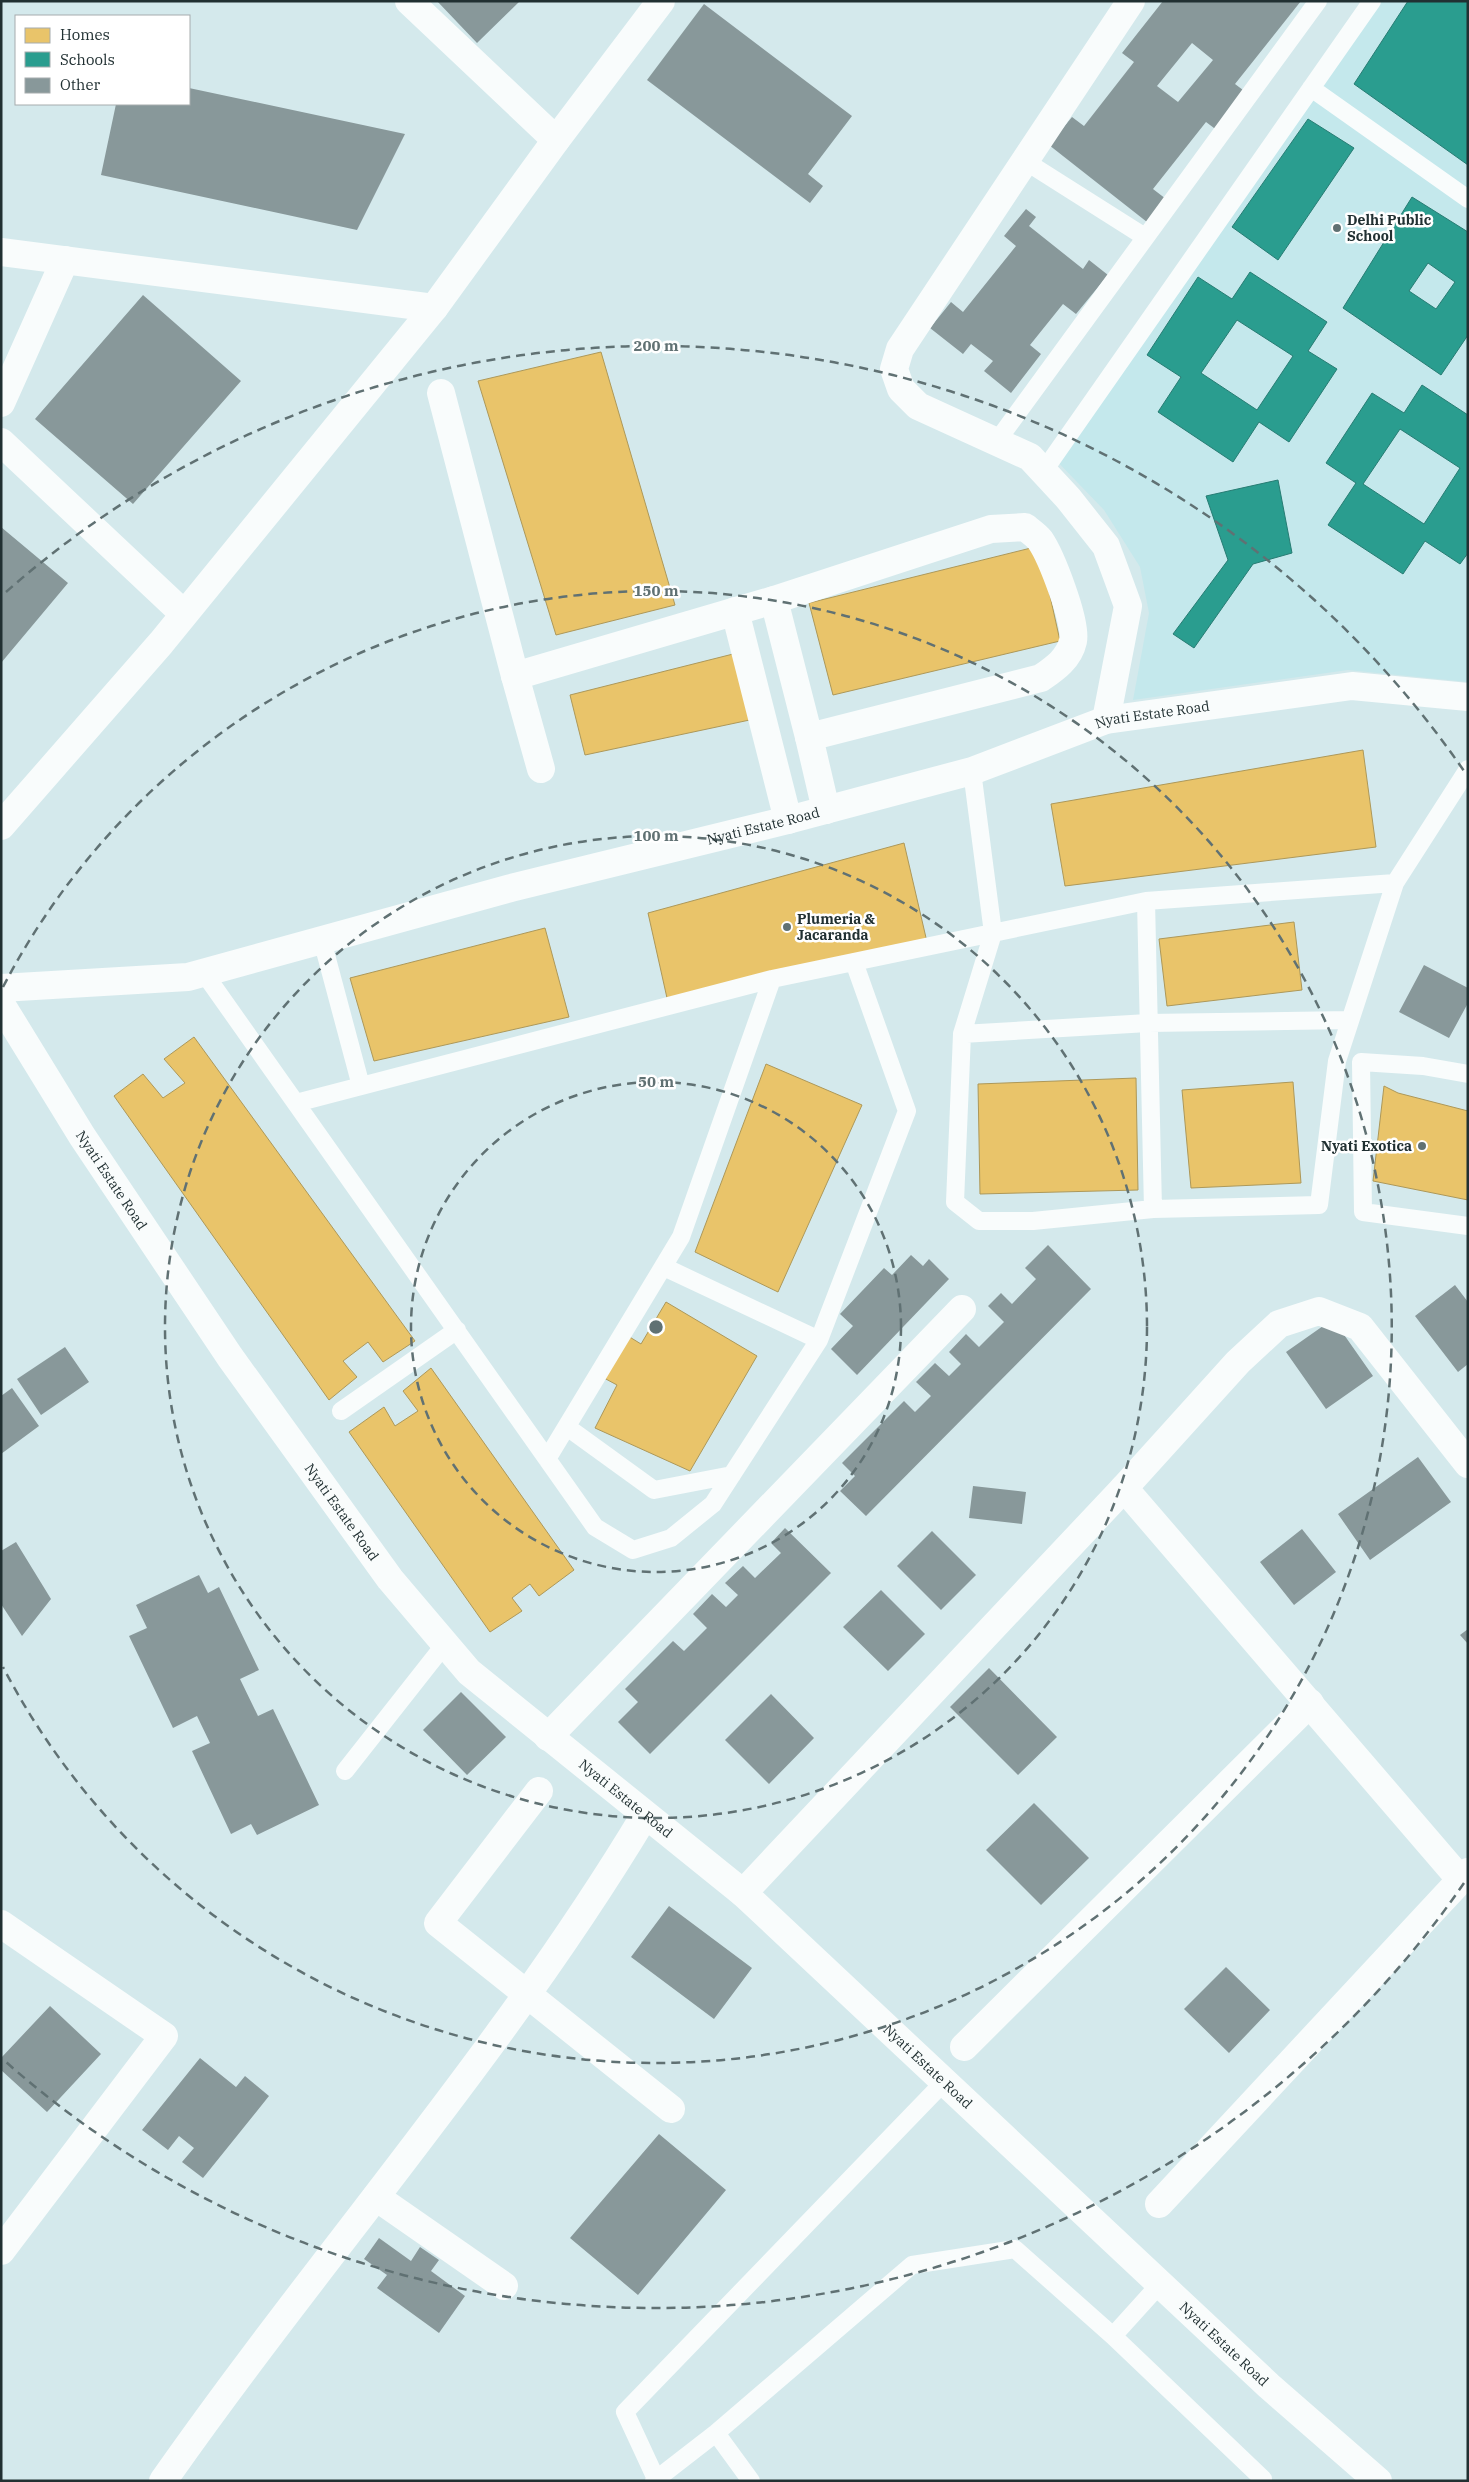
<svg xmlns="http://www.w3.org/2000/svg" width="1469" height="2482" font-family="'IBM Plex Serif',serif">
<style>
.built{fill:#c4e8ec}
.homes{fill:#e9c46a;stroke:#ad9859}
.schools{fill:#2a9d8f;stroke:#277c73;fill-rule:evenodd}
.building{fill:#88989a;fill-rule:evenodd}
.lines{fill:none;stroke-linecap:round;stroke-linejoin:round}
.lane{stroke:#f9fcfc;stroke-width:18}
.street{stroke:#f9fcfc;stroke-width:28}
.ring{fill:none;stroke:#607173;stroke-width:2.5;stroke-dasharray:9 6}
.poi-dot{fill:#607173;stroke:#fff;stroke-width:2}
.labels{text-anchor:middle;stroke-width:5;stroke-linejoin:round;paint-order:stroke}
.poi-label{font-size:14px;font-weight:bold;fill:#213032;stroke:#fff;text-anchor:start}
.street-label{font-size:14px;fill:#213032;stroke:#fff}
.centre{fill:#607173;stroke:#fff;stroke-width:2.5}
.ring-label{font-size:15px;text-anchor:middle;font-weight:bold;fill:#607173;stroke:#fff;stroke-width:5;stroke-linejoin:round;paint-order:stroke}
</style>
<rect width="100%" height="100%" fill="#d4e9ec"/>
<!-- built -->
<path class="built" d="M 1362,1 L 1468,1 L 1468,682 L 1348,670 L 1133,700 L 1149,613 L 1140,567 L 1104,510 L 1050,454 Z"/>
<!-- homes -->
<path class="homes" d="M 601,352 L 675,605 L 556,635 L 478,381 Z
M 1039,546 L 1060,641 L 833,695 L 809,603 Z
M 745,651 L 759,718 L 585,755 L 570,695 Z
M 1363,750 L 1376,847 L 1065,886 L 1051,804 Z
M 904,843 L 927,942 L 667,998 L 648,913 Z
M 1294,922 L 1302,990 L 1167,1006 L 1159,939 Z
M 545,928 L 569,1017 L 374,1061 L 350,978 Z
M 194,1037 L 415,1341 L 383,1362 L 368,1342 L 343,1361 L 357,1377 L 329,1400 L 114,1096 L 143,1074 L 163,1098 L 185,1083 L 164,1059 Z
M 766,1064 L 862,1105 L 778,1292 L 695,1252 Z
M 1136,1078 L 1138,1190 L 980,1194 L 978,1084 Z
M 1293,1082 L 1301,1183 L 1191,1188 L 1182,1090 Z
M 1384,1086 L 1398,1093 L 1468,1111 L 1468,1200 L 1373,1181 Z
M 666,1302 L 757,1356 L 690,1471 L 595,1428 L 617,1385 L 604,1378 L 628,1336 L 641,1344 Z
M 431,1368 L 574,1570 L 539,1596 L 530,1584 L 512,1598 L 522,1611 L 490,1632 L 349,1432 L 384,1407 L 395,1426 L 418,1411 L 403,1391 Z"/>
<!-- schools -->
<path class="schools" d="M 1408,1 L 1468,1 L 1468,165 L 1354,84 Z
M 1308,119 L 1354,148 L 1278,260 L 1232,227 Z
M 1412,197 L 1468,232 L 1468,335 L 1441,375 L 1343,308 ZM 1428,263 L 1455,282 L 1436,309 L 1409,291 Z
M 1250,272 L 1327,322 L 1308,351 L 1337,369 L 1289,442 L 1259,422 L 1233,462 L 1158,412 L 1181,377 L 1147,355 L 1198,277 L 1232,299 ZM 1237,320 L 1293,356 L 1257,410 L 1201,373 Z
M 1422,385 L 1468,415 L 1468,553 L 1460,564 L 1425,541 L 1403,574 L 1328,525 L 1356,483 L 1326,463 L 1372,393 L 1404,413 ZM 1400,429 L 1460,468 L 1424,524 L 1363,484 Z
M 1278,480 L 1292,553 L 1253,564 L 1194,648 L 1173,634 L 1228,560 L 1206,496 Z"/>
<!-- building -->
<path class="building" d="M 437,1 L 520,1 L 477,43 Z
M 1163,1 L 1301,1 L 1235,84 L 1247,93 L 1218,131 L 1206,122 L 1153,189 L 1166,199 L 1147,222 L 1049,145 L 1072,117 L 1084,126 L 1134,62 L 1122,53 ZM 1192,43 L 1213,60 L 1178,102 L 1157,86 Z
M 704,4 L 852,116 L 808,174 L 823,186 L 810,203 L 647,80 Z
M 189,88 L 405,134 L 357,230 L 101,175 L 116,104 L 189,104 Z
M 1026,209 L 1036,217 L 1029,226 L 1083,269 L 1089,260 L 1108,275 L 1076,314 L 1063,304 L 1030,345 L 1041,354 L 1011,393 L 984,371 L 993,361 L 971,344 L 963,354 L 930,328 L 951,302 L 963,312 L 1016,246 L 1004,236 Z
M 143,295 L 241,381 L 133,504 L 35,419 Z
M 1,527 L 68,583 L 1,663 Z
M 1424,965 L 1468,988 L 1468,1003 L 1449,1038 L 1399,1012 Z
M 1048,1245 L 1091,1289 L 866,1516 L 840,1491 L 855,1476 L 842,1463 L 904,1401 L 915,1412 L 931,1396 L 916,1382 L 935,1363 L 949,1376 L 961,1364 L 949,1352 L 966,1334 L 979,1347 L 1004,1322 L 988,1306 L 1001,1293 L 1012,1304 L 1036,1279 L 1025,1268 Z
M 911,1255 L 923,1266 L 929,1259 L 949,1279 L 857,1375 L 831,1349 L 853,1326 L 840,1314 L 884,1268 L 892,1275 Z
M 1455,1285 L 1468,1302 L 1468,1364 L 1458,1372 L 1415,1316 Z
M 1333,1319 L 1373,1376 L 1326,1409 L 1286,1352 Z
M 65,1347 L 89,1382 L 41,1415 L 17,1379 Z
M 12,1388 L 39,1426 L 1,1454 L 1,1396 Z
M 1418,1457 L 1451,1502 L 1370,1560 L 1338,1514 Z
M 973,1486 L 1026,1492 L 1022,1524 L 969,1518 Z
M 785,1528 L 831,1573 L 650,1754 L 618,1722 L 638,1702 L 625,1689 L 673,1641 L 684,1651 L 707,1628 L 693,1614 L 712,1594 L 726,1607 L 738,1595 L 725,1583 L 743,1566 L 755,1578 L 781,1553 L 771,1543 Z
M 1302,1529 L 1336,1572 L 1294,1605 L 1260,1562 Z
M 932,1531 L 976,1575 L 941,1610 L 897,1566 Z
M 16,1542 L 51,1599 L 22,1636 L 1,1604 L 1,1551 Z
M 199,1575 L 208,1593 L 219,1587 L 259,1670 L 240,1679 L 258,1716 L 273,1709 L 319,1805 L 257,1835 L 251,1824 L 231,1834 L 192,1751 L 210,1743 L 197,1716 L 173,1728 L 129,1636 L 147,1628 L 136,1605 Z
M 881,1590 L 925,1634 L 888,1671 L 843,1627 Z
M 1468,1629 L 1468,1644 L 1460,1635 Z
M 989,1668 L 1057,1737 L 1018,1775 L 950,1707 Z
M 461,1692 L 506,1737 L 467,1775 L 423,1730 Z
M 771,1694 L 814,1738 L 769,1784 L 725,1740 Z
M 1034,1803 L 1089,1858 L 1041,1905 L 986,1850 Z
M 669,1906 L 752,1968 L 714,2019 L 631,1957 Z
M 1226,1967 L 1270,2010 L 1229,2053 L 1184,2009 Z
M 50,2006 L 101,2054 L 47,2112 L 1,2070 L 1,2058 Z
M 200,2058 L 236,2087 L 245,2076 L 269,2096 L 203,2178 L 182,2162 L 194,2148 L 179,2136 L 168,2150 L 142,2130 Z
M 659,2134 L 726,2190 L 638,2295 L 570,2238 Z
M 379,2238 L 411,2261 L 420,2247 L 439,2260 L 431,2271 L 465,2296 L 439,2333 L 377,2288 L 387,2275 L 364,2259 Z"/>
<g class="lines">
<!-- lane -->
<path class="lane" d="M 1311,88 L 1468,199
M 1025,161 L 1145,237
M 997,441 L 1318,1
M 1043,472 L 1372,1
M 1395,883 L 1468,769
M 1146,901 L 1153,1209
M 322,940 L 361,1086
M 204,973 L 595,1527 L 633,1550 L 671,1538 L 713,1504 L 819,1340 L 907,1111 L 854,962
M 962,1034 L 1148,1023 L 1350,1020
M 1468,1074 L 1423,1066 L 1361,1062 L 1363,1212 L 1468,1226
M 296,1103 L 772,979 L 1146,901 L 1395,883 L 1337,1061 L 1319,1205 L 1153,1209 L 1033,1221 L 979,1221 L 955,1202 L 962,1034 L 993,933 L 972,771
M 664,1267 L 819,1340
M 341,1411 L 457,1330
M 567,1427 L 654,1490 L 732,1475
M 547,1459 L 681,1237 L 772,979
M 345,1771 L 445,1644
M 1113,2336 L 1160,2284
M 716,2433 L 751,2481
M 654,2481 L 716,2433 L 912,2265 L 1015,2249 L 1113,2336 L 1263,2479
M 657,2481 L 625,2412 L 944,2082"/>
<!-- street -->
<g class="street">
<path d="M 409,1 L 556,140"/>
<path d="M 1,252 L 434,308"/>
<path d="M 441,393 L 515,676 L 774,600 L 991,529 L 1025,527 C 1030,531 1036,535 1040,540 C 1051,556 1077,622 1073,641 C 1069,659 1054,669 1041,678 L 809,737 L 826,810"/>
<path d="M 1,403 L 65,260"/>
<path d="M 1,442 L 184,614"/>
<path d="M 774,600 L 809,737"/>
<path d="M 735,611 L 788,820"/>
<path d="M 515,676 L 541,769"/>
<path d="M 1106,720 L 1128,606 L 1106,546 L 1068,498 L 1030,457 L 918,406 L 901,389 L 894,369 L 900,349 L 1131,1"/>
<path d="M 1,826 L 161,643 L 434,308 L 556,140 L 661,1"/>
<path id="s1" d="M 1,988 L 188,977 L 511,888 L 788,820 L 972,771 L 1106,720 L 1352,686 L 1468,697"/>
<path id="s2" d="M 1,1004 L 82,1136 L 230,1357 L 390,1579 L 469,1672 L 743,1893 L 1269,2386 L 1378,2481"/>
<path d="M 1124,1488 L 1460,1879"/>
<path d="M 548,1737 L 962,1309"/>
<path d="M 539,1791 L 438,1923 L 671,2109"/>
<path d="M 743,1893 L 1124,1488 L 1238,1362 L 1279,1324 L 1319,1311 L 1360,1327 L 1468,1464"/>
<path d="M 1,1924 L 164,2036 L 1,2251"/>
<path d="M 964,2047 L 1310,1703"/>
<path d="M 376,2197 L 504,2286"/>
<path d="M 1159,2204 L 1468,1872"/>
<path d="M 163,2481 C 320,2257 504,2050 645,1815"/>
</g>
</g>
<!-- distance rings -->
<g class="ring">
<circle cx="656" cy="1327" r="245"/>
<circle cx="656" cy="1327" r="491"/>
<path d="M3 987A736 736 0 1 1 3 1667"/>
<path d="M1464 1883A981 981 0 0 1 6 2062M6 592A981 981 0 0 1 1464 771"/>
</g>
<!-- markers -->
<g class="poi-dot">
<circle cx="1337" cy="228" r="5"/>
<circle cx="787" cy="927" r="5"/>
<circle cx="1422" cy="1146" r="5"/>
</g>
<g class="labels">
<!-- poi labels -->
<g class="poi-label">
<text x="1347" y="225">Delhi Public<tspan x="1347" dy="16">School</tspan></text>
<text x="797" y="924">Plumeria &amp;<tspan x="797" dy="16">Jacaranda</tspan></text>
<text x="1412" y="1151" text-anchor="end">Nyati Exotica</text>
</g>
<!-- street labels -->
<g class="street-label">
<text dy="5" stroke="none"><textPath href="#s1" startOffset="1188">Nyati Estate Road</textPath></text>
<text dy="5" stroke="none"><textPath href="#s1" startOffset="782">Nyati Estate Road</textPath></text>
<text dy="5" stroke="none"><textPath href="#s2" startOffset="208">Nyati Estate Road</textPath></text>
<text dy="5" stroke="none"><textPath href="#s2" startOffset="612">Nyati Estate Road</textPath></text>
<text dy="5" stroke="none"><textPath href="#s2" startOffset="1018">Nyati Estate Road</textPath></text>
<text dy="5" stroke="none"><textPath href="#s2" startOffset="1422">Nyati Estate Road</textPath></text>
<text dy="5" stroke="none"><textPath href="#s2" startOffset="1828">Nyati Estate Road</textPath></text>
</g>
</g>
<circle cx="656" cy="1327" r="8" class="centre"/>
<g class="ring-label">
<text x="656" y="351">200 m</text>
<text x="656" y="596">150 m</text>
<text x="656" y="841">100 m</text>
<text x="656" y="1087">50 m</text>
</g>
<!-- border -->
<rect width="1469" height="2482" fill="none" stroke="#213032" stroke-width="5"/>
<!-- legend -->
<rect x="15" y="15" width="175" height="90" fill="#ffffff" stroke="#a6acad"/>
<rect x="25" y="28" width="25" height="15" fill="#e9c46a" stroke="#a6acad"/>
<text x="60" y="40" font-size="15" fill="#213032">Homes</text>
<rect x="25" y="52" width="25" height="15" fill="#2a9d8f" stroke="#a6acad"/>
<text x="60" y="65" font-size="15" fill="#213032">Schools</text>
<rect x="25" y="78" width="25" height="15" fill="#88989a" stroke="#a6acad"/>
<text x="60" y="90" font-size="15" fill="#213032">Other</text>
</svg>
